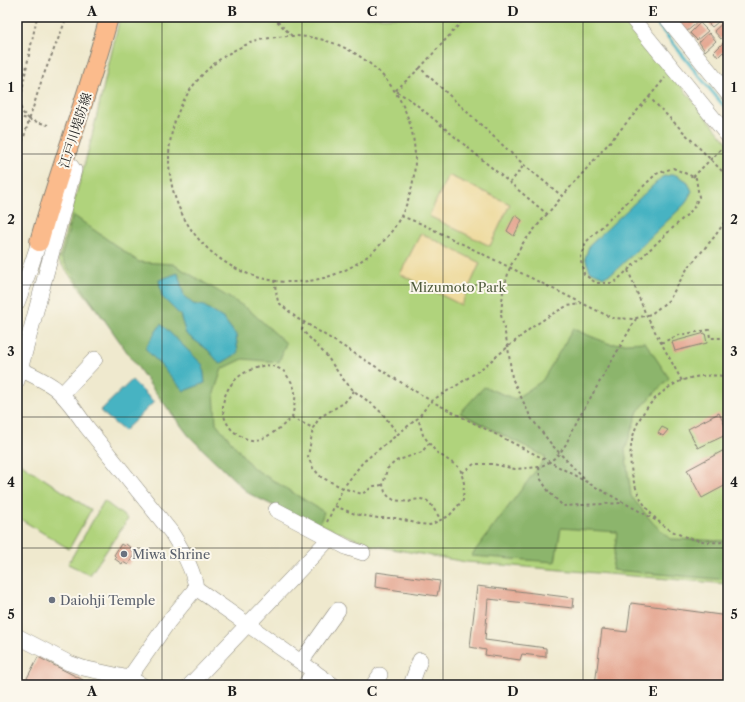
<svg xmlns="http://www.w3.org/2000/svg" width="745" height="702" font-family="'Libre Caslon Text','Noto Serif JP',serif">
<style>
.green{fill:#b0d37c;stroke:#66784c}
.forest{fill:#8cb56c;stroke:#546844}
.sand{fill:#eeda9e;stroke:#857b5d}
.water{fill:#46b3c2;stroke:#31686f}
.lines{fill:none;stroke-linecap:round;stroke-linejoin:round}
.stream{stroke:#46b3c2;stroke-width:3.5}
.building{fill:#e3a08a}
.minor-casing{stroke:#868275;stroke-width:16}
.major-casing{stroke:#868275;stroke-width:20}
.path{stroke:#868275;stroke-width:2;stroke-dasharray:3 3;stroke-linecap:butt}
.minor{stroke:#fff;stroke-width:15}
.major{stroke:#fbbb8c;stroke-width:18}
.grid{fill:none;stroke:#1c1c1c;stroke-width:1;stroke-opacity:0.55}
.worship-dot{fill:#6b7280;stroke:#fbf7ec;stroke-width:1.5}
.labels{text-anchor:middle;stroke-width:4;stroke-linejoin:round;paint-order:stroke}
.street-label{font-size:13px;fill:#1c1c1c;stroke:#fbf7ec}
.park-label{font-size:13px;fill:#505c3e;stroke:#fbf7ec}
.worship-label{font-size:13px;fill:#5b616d;stroke:#fbf7ec;text-anchor:start}
.neatline{fill:none;stroke:#1c1c1c;stroke-width:1.5}
.grid-label{font-size:13px;text-anchor:middle;font-weight:bold;fill:#1c1c1c}
</style>
<rect width="100%" height="100%" fill="#fbf7ec"/>
<filter id="ink" filterUnits="userSpaceOnUse"><feTurbulence type="fractalNoise" baseFrequency=".025" numOctaves="2"/><feDisplacementMap in="SourceGraphic" scale="8" xChannelSelector="R" yChannelSelector="G"/><feConvolveMatrix kernelMatrix="1 2 1 2 8 2 1 2 1" color-interpolation-filters="sRGB"/></filter>
<filter id="wash" filterUnits="userSpaceOnUse"><feTurbulence type="fractalNoise" baseFrequency=".012" numOctaves="4" result="noise"/><feDisplacementMap in="SourceGraphic" scale="16" xChannelSelector="R" yChannelSelector="G"/><feGaussianBlur stdDeviation="0.9" result="paint"/><feColorMatrix in="noise" values="0 0 0 0 0 0 0 0 0 0 0 0 0 0 0 0 0 1.4 0 .05"/><feComposite in="paint" operator="in"/></filter>
<g filter="url(#wash)">
<rect width="100%" height="100%" fill="#efe9ce"/>
<!-- green -->
<path class="green" d="M 120,17 L 624,17 L 728,143 L 728,584 L 466,562 L 370,545 L 296,514 L 127,349 L 58,260 L 90,144 Z
M 17,461 L 91,510 L 69,549 L 17,517 Z
M 104,501 L 128,519 L 90,575 L 68,564 Z"/>
<!-- forest -->
<path class="forest" d="M 73,215 L 139,262 L 173,264 L 248,309 L 286,343 L 279,362 L 243,359 L 222,369 L 214,393 L 216,423 L 253,468 L 324,512 L 318,528 L 248,493 L 189,436 L 153,389 L 61,258 Z
M 573,329 L 610,344 L 645,342 L 669,378 L 638,411 L 625,450 L 631,496 L 653,523 L 670,539 L 728,541 L 728,580 L 612,570 L 617,532 L 561,528 L 555,562 L 471,556 L 546,457 L 460,413 L 484,387 L 515,399 L 542,381 Z"/>
<!-- sand -->
<path class="sand" d="M 448,175 L 510,204 L 490,246 L 429,216 Z
M 421,233 L 480,263 L 461,305 L 400,274 Z"/>
<!-- water -->
<path class="water" d="M 674,174 L 687,181 L 692,191 L 685,204 L 614,272 L 604,277 L 590,271 L 585,258 L 589,246 L 662,177 Z
M 178,273 L 184,296 L 193,304 L 204,306 L 224,319 L 236,335 L 238,353 L 220,364 L 208,350 L 186,334 L 180,315 L 162,297 L 159,280 Z
M 161,324 L 203,365 L 205,383 L 184,391 L 145,348 Z
M 132,380 L 154,402 L 124,431 L 100,411 Z"/>
<g class="lines">
<!-- stream -->
<path class="stream" d="M 652,17 L 699,76 L 728,111"/>
</g>
<g id="blocks">
<!-- building -->
<path class="building" d="M 678,17 L 695,17 L 699,21 L 685,33 L 675,20 Z
M 710,17 L 724,17 L 712,27 L 706,21 Z
M 727,19 L 728,20 L 728,32 L 721,39 L 714,31 Z
M 700,23 L 708,31 L 697,40 L 690,33 Z
M 709,33 L 716,41 L 705,51 L 699,42 Z
M 728,38 L 728,58 L 723,52 L 718,57 L 714,52 Z
M 515,215 L 522,220 L 514,236 L 507,231 Z
M 705,333 L 707,343 L 675,351 L 672,342 Z
M 719,413 L 728,432 L 728,434 L 698,448 L 688,429 Z
M 662,427 L 668,430 L 663,436 L 658,433 Z
M 728,448 L 728,484 L 702,498 L 687,470 Z
M 121,544 L 124,546 L 126,544 L 132,549 L 131,551 L 135,553 L 128,565 L 123,562 L 122,564 L 115,559 L 116,557 L 114,555 Z
M 376,572 L 440,581 L 437,596 L 375,587 Z
M 477,586 L 574,598 L 573,608 L 488,599 L 485,640 L 546,648 L 546,657 L 522,654 L 520,660 L 485,655 L 486,650 L 470,647 Z
M 631,603 L 728,616 L 728,685 L 595,685 L 602,629 L 627,632 Z
M 38,657 L 83,680 L 80,685 L 32,685 L 25,682 Z"/>
</g>
</g>
<g filter="url(#ink)">
<use href="#blocks" fill-opacity="0" stroke="#868275" stroke-width="1"/>
<g class="lines">
<!-- minor casing -->
<g class="minor-casing">
<path id="minor" d="M 631,17 L 728,136
M 666,17 L 728,94
M 17,303 L 31,266 L 39,242
M 20,369 C 30,374 48,382 56,389 C 68,399 77,413 86,426 L 171,532 C 180,546 194,571 196,588 L 169,621 L 129,678
M 17,381 L 74,170 L 65,158
M 62,394 L 95,359
M 276,510 L 348,548 L 363,553
M 196,588 L 333,685
M 17,636 L 69,663 L 83,668 L 129,678 L 142,685
M 301,662 L 338,610
M 190,685 L 329,539
M 305,685 L 314,671
M 373,685 L 380,675
M 411,685 L 420,660"/>
</g>
<!-- major casing -->
<g class="major-casing">
<path id="major" d="M 39,242 C 60,166 89,93 109,17"/>
</g>
<!-- path -->
<path class="path" d="M 273,17 L 292,36
M 466,17 L 420,68 L 524,165 L 562,196
M169 159a123 123 0 1 1 246 0a123 123 0 1 1-246 0Z
M 420,68 L 395,91 L 411,100 L 547,214 L 649,97 L 728,177
M 649,97 L 665,78
M 17,116 L 48,125
M 29,119 L 23,113 L 20,106 L 24,79 L 37,17
M 17,159 L 42,79 L 67,17
M 673,168 L 696,178 L 699,197 L 693,209 L 614,283 L 596,283 L 584,274 L 580,256 L 586,242 L 656,174 Z
M 693,177 L 723,147
M 510,183 L 524,165
M 547,214 L 523,243 L 510,267 L 503,291 L 501,315 L 508,347 L 512,378 L 531,418 L 552,445 L 587,482
M 401,216 L 422,224 L 612,318 L 633,319 L 651,314 L 669,300 L 687,269 L 715,236 L 728,217
M 628,270 L 646,315 L 682,381
M 274,280 L 278,302 L 298,319 L 304,322 L 431,401 L 550,462 L 659,522
M 304,322 L 302,330 L 326,355 L 342,378 L 354,391 L 372,404 L 382,413 L 398,434
M 661,343 L 679,335 L 709,330 L 710,338 L 728,338
M 728,376 C 712,375 698,375 683,380 C 671,385 660,393 651,403 C 612,446 631,519 686,537 C 699,541 715,544 728,541
M 354,391 L 344,403 L 320,417 L 313,428 L 308,457 L 313,468 L 321,477 L 343,488 L 362,494 L 374,486 L 383,485
M 292,418 C 295,401 299,391 288,377 C 286,374 285,372 282,370 C 270,364 266,364 253,369 C 228,377 212,408 232,430 C 233,432 237,433 239,435 C 243,438 251,441 256,440 C 269,438 282,426 292,418 L 313,428
M 429,443 L 422,452 L 396,461 L 387,469 L 383,485 L 385,492 L 389,497 L 394,500 L 409,502 L 413,500 L 420,499 L 426,500 L 430,503 L 441,520
M 539,467 L 540,478 L 549,492 L 563,506 L 622,503
M 462,473 L 474,464 L 493,464 L 515,469 L 539,467 L 550,462 L 560,453 L 566,444 L 577,421 L 636,319
M 335,506 L 355,514 L 378,518 L 396,518 L 419,524 L 430,525 L 449,516 L 463,500 L 464,483 L 460,468 L 436,452 L 423,435 L 418,418
M 327,522 L 343,488 L 363,462 L 418,418 L 431,401 L 459,384 L 481,369 L 531,328 L 552,314 L 567,306 L 582,304"/>
<!-- minor -->
<use href="#minor" class="minor"/>
<!-- major -->
<use href="#major" class="major"/>
</g>
</g>
<!-- grid -->
<path class="grid" d="M 162,17 L 162,685M 302,17 L 302,685M 443,17 L 443,685M 583,17 L 583,685M 17,154 L 728,154M 17,285 L 728,285M 17,417 L 728,417M 17,548 L 728,548"/>
<!-- markers -->
<g class="worship-dot">
<circle cx="124" cy="554" r="4"/>
<circle cx="52" cy="600" r="4"/>
</g>
<g class="labels">
<!-- street labels -->
<g class="street-label">
<text transform="translate(75 130) rotate(-72)" y="5">江戸川堤防線</text>
</g>
<!-- park labels -->
<g class="park-label">
<text x="458" y="292">Mizumoto Park</text>
</g>
<!-- worship labels -->
<g class="worship-label">
<text x="132" y="559">Miwa Shrine</text>
<text x="60" y="605">Daiohji Temple</text>
</g>
</g>
<!-- margin -->
<rect width="745" height="702" fill="none" stroke="#fbf7ec" stroke-width="44"/>
<rect x="22" y="22" width="701" height="658" class="neatline"/>
<g class="grid-label">
<text x="92" y="16">A</text>
<text x="232" y="16">B</text>
<text x="372" y="16">C</text>
<text x="513" y="16">D</text>
<text x="653" y="16">E</text>
<text x="11" y="92">1</text>
<text x="734" y="92">1</text>
<text x="11" y="224">2</text>
<text x="734" y="224">2</text>
<text x="11" y="356">3</text>
<text x="734" y="356">3</text>
<text x="11" y="487">4</text>
<text x="734" y="487">4</text>
<text x="11" y="619">5</text>
<text x="734" y="619">5</text>
<text x="92" y="696">A</text>
<text x="232" y="696">B</text>
<text x="372" y="696">C</text>
<text x="513" y="696">D</text>
<text x="653" y="696">E</text>
</g>
</svg>
